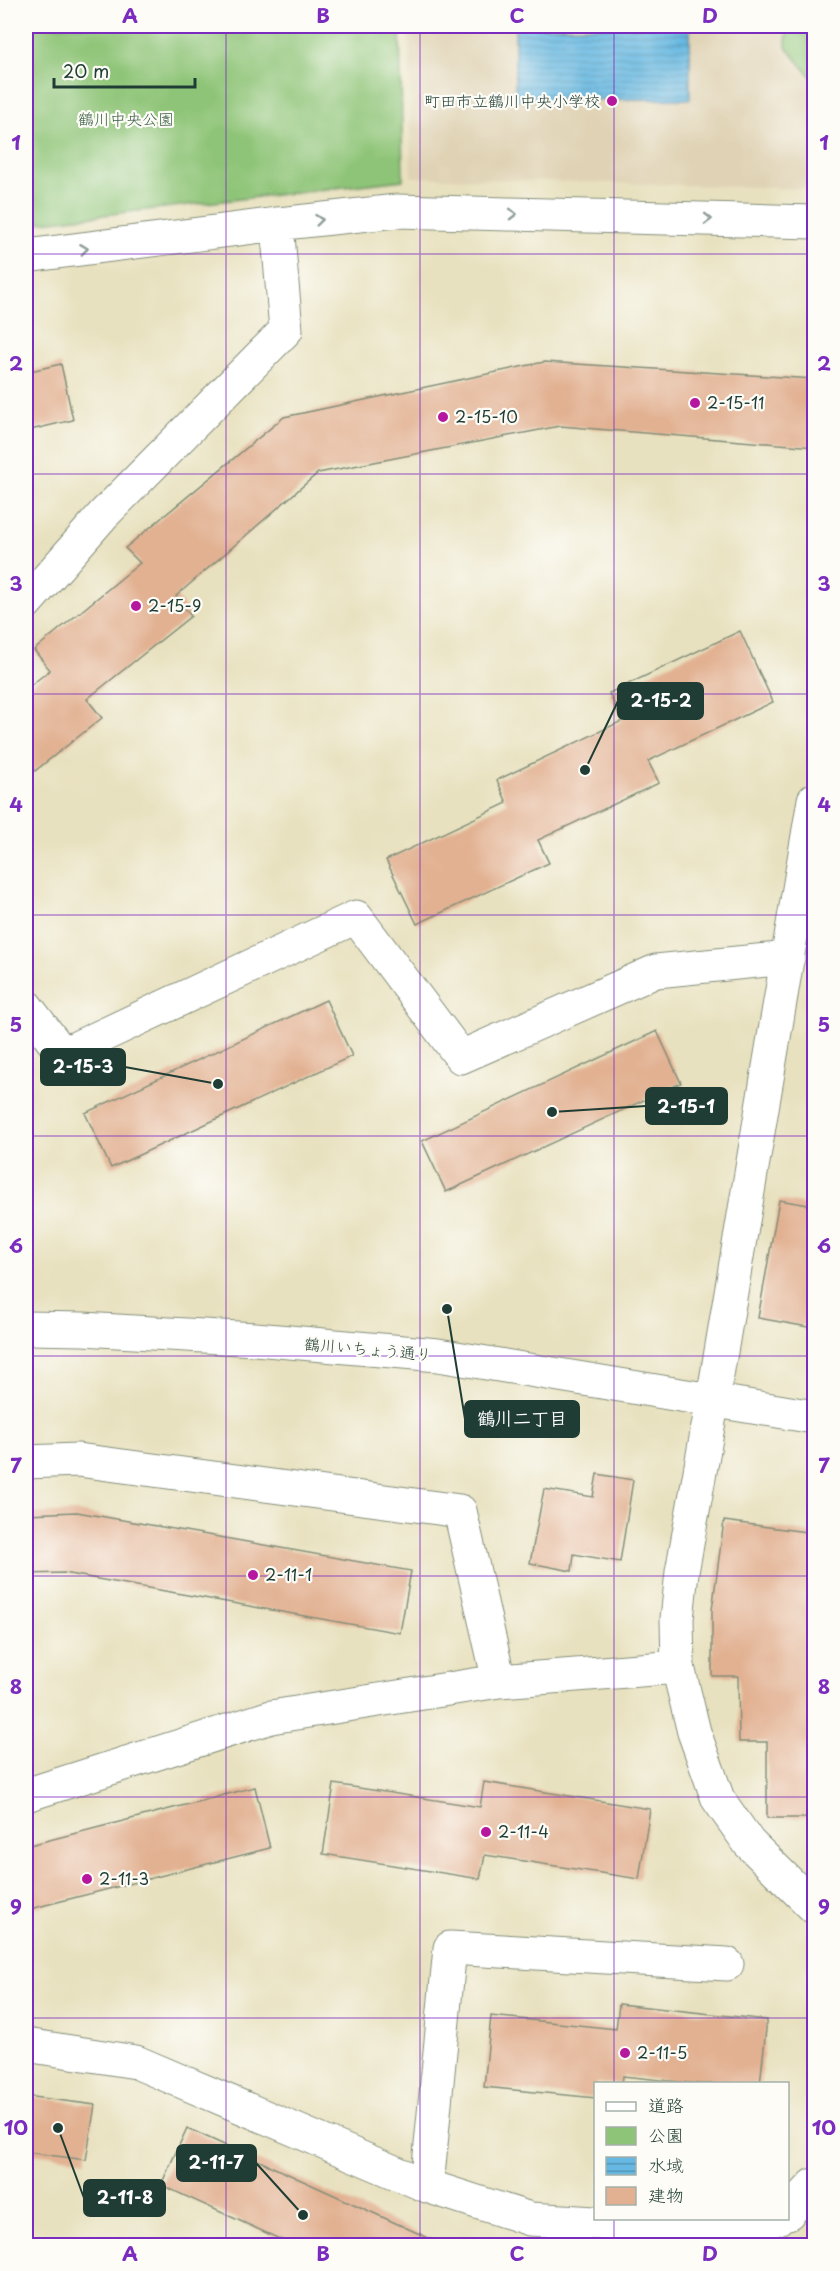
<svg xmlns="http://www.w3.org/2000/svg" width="840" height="2271" font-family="'Playpen Sans','Klee One',sans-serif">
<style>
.built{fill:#e0d3b5}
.green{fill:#8ec477;stroke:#568056;stroke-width:1.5}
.water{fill:url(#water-rules);stroke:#427a8b;stroke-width:1.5}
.building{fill:#e2b192}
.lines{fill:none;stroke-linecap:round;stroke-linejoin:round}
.minor-casing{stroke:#848f7a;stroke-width:35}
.minor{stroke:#fff;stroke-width:33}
.oneway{stroke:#8f9e9a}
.grid{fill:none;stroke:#7b2cbf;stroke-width:1.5;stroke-opacity:0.55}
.poi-dot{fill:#b5179e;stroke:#fdfcf7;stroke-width:2}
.labels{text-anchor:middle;stroke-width:4.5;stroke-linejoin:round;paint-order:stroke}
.poi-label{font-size:16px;fill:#1f3d34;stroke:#fdfcf7;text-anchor:start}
.park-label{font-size:16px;fill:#3b5f45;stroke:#fdfcf7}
.street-label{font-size:16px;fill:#1f3d34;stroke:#fdfcf7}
.leader{fill:none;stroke:#1f3d34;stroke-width:2}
.callout-dot{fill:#1f3d34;stroke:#fdfcf7;stroke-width:2}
.callout{fill:#1f3d34;stroke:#1f3d34;stroke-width:2}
.callout-label{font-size:18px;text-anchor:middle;font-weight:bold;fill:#fff}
.neatline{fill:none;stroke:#7b2cbf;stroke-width:2}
.grid-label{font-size:20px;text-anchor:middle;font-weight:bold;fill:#7b2cbf}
</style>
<defs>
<pattern id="water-rules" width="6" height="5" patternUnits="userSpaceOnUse" patternTransform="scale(1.5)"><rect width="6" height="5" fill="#66b8e2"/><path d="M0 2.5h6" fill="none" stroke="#5397b8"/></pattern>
</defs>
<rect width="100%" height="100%" fill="#fdfcf7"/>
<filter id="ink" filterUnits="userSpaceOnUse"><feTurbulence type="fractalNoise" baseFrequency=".0167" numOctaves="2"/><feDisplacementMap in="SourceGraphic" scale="12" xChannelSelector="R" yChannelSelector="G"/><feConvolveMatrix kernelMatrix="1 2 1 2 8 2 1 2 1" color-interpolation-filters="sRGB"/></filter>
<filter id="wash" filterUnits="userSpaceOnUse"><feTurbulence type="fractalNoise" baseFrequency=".008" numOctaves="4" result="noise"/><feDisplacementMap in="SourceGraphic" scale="24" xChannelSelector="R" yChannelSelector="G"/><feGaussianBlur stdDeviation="1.35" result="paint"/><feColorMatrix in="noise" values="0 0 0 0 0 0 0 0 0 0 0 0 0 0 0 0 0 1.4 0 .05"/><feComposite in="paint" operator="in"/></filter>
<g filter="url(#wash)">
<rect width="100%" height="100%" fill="#e8e1bf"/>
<!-- built -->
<path class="built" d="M 409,26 L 814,26 L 814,189 L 411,177 Z"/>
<!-- green -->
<path class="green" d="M 26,26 L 400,26 L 403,180 L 26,224 Z
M 787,26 L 814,26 L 814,80 L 786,47 Z"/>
<!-- water -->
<path class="water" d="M 515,27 L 690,27 L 690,99 L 515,100 Z"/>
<g id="blocks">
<!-- building -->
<path class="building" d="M 544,362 L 814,379 L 814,447 L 560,426 L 318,473 L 176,596 L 191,616 L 87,699 L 102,718 L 26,778 L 26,689 L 50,670 L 34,650 L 140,563 L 125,548 L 284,417 Z
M 61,364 L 73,420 L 26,431 L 26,372 Z
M 740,631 L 773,702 L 648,761 L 659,783 L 538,840 L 549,863 L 417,924 L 386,860 L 507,803 L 497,780 L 622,721 L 609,693 Z
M 326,1000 L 352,1056 L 111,1168 L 85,1113 Z
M 657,1031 L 681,1083 L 446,1192 L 422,1141 Z
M 779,1200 L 814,1206 L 814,1328 L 758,1318 Z
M 597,1474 L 633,1480 L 620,1562 L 574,1554 L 572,1571 L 530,1563 L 544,1489 L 593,1497 Z
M 77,1512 L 411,1571 L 400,1633 L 64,1573 L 26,1574 L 26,1514 Z
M 724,1521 L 814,1533 L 814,1818 L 767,1818 L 767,1742 L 739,1742 L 738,1676 L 712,1676 L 712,1610 Z
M 484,1782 L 650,1809 L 639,1879 L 485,1855 L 480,1879 L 323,1854 L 334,1784 L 480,1807 Z
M 255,1787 L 270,1848 L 26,1910 L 26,1846 Z
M 619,2004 L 767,2020 L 760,2084 L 699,2084 L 623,2076 L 622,2084 L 596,2084 L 596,2098 L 484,2087 L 491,2016 L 616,2029 Z
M 26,2096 L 95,2105 L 86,2160 L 26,2152 Z
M 187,2128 L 446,2246 L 295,2246 L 161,2185 Z"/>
</g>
</g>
<g filter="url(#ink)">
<use href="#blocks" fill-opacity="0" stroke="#848f7a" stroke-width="1.5"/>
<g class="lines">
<!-- minor casing -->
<g class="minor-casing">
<path id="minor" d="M 26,256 L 277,224 L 397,211 L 814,222
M 26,603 L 103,515 L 286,330 L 277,224
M 814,800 L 713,1399 L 682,1572 L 677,1619 L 678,1667 L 694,1732 L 718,1799 L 749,1843 L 814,1907
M 26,1006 L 63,1054 L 356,917 L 461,1057 L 656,971 L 788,958
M 26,1328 L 83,1329 L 255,1339 L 438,1355 L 814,1417
M 26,1462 L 78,1460 L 460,1511 L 499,1681
M 26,1795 L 271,1717 L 499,1681 L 678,1667
M 26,2045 L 136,2062 L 427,2186 L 530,2219 L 741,2232 L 778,2218
M 427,2186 L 450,1948 L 727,1964
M 788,2213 L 814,2185"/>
</g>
<!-- minor -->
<use href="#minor" class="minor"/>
</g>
<!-- one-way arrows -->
<defs><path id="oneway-chevron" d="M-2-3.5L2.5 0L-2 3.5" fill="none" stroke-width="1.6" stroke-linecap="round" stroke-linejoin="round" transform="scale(1.5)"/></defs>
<g class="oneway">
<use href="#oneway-chevron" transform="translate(513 214) rotate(1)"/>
<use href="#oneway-chevron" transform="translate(708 219) rotate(1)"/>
<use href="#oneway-chevron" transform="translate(319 220) rotate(-6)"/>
<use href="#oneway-chevron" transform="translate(84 249) rotate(-7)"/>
</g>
</g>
<!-- grid -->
<path class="grid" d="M 226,26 L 226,2246M 420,26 L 420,2246M 614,26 L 614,2084M 26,254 L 814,254M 26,474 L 814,474M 26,694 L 814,694M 26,915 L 814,915M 26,1136 L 814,1136M 26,1356 L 814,1356M 26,1576 L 814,1576M 26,1797 L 814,1797M 26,2018 L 814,2018M 614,2218 L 614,2246"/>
<!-- markers -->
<g class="poi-dot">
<circle cx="612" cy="101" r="6"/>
<circle cx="695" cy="403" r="6"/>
<circle cx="443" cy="417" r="6"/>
<circle cx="136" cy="606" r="6"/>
<circle cx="253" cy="1575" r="6"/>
<circle cx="486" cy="1832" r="6"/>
<circle cx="87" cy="1879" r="6"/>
<circle cx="625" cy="2053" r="6"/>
</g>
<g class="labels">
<!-- poi labels -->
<g class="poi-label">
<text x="600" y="107" text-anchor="end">町田市立鶴川中央小学校</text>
<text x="707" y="409">2-15-11</text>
<text x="455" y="423">2-15-10</text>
<text x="148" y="612">2-15-9</text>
<text x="265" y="1581">2-11-1</text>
<text x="498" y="1838">2-11-4</text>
<text x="99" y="1885">2-11-3</text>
<text x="637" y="2059">2-11-5</text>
</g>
<!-- park labels -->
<g class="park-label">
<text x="126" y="125">鶴川中央公園</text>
</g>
<!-- street labels -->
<g class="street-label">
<text transform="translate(368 1349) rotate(5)" y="6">鶴川いちょう通り</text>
</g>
</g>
<!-- callouts -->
<path class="leader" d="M585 770L618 701M218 1084L125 1067M552 1112L646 1106M447 1309L465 1419M303 2215L256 2163M58 2128L84 2198"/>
<g class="callout-dot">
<circle cx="585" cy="770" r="6"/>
<circle cx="218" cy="1084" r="6"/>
<circle cx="552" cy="1112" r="6"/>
<circle cx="447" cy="1309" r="6"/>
<circle cx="303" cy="2215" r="6"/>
<circle cx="58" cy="2128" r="6"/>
</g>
<g class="callout">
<rect x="618" y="683" width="85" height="36" rx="6"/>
<rect x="41" y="1049" width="84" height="36" rx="6"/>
<rect x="646" y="1088" width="81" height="36" rx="6"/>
<rect x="465" y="1401" width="114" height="36" rx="6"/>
<rect x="177" y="2145" width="79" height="36" rx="6"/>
<rect x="84" y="2180" width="81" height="36" rx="6"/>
</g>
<g class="callout-label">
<text x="661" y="707">2-15-2</text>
<text x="83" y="1073">2-15-3</text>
<text x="686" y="1113">2-15-1</text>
<text x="522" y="1425">鶴川二丁目</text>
<text x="216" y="2169">2-11-7</text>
<text x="125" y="2204">2-11-8</text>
</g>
<!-- margin -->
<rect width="840" height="2271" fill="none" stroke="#fdfcf7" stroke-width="66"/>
<!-- legend -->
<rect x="594" y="2082" width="195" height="138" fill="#fdfcf7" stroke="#a4b0a9" stroke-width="1.5"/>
<rect x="606" y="2102" width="30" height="9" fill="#ffffff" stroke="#a4b0a9" stroke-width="1.5"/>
<text x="648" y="2112" font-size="18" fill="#1f3d34">道路</text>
<rect x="606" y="2127" width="30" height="18" fill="#8ec477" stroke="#a4b0a9" stroke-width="1.5"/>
<text x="648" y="2142" font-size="18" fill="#1f3d34">公園</text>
<rect x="606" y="2157" width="30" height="18" fill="url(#water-rules)" stroke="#a4b0a9" stroke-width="1.5"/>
<text x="648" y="2172" font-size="18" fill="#1f3d34">水域</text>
<rect x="606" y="2187" width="30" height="18" fill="#e2b192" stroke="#a4b0a9" stroke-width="1.5"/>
<text x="648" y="2202" font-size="18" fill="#1f3d34">建物</text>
<!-- scale -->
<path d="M54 78v9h141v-9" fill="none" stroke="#1f3d34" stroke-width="3"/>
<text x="63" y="78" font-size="18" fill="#1f3d34" stroke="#fdfcf7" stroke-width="4.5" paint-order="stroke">20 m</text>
<rect x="33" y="33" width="774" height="2205" class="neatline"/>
<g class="grid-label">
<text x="130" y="23">A</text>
<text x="323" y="23">B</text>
<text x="517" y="23">C</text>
<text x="710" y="23">D</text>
<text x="16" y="150">1</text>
<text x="824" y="150">1</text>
<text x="16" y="371">2</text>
<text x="824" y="371">2</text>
<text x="16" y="591">3</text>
<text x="824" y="591">3</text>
<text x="16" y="812">4</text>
<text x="824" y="812">4</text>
<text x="16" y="1032">5</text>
<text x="824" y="1032">5</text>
<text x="16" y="1253">6</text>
<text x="824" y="1253">6</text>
<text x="16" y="1473">7</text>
<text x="824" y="1473">7</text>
<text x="16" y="1694">8</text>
<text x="824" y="1694">8</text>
<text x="16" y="1914">9</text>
<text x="824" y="1914">9</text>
<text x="16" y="2135">10</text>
<text x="824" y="2135">10</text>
<text x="130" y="2261">A</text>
<text x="323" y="2261">B</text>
<text x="517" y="2261">C</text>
<text x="710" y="2261">D</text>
</g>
</svg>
